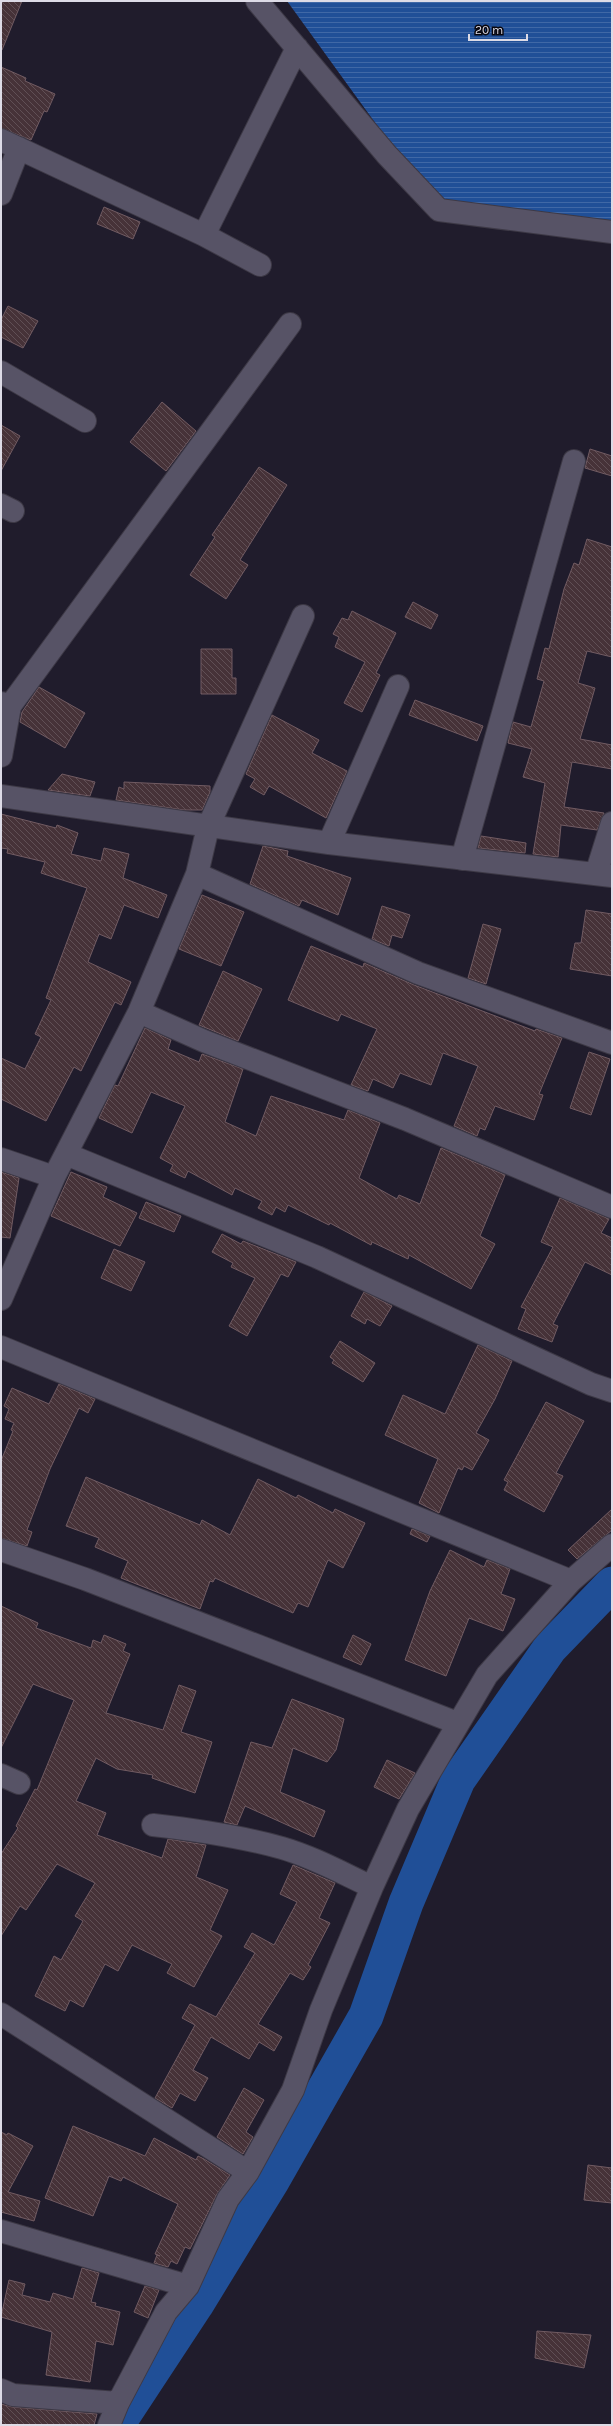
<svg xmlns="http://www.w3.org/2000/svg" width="613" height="2426" font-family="Karla,sans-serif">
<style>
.water{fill:url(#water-rules)}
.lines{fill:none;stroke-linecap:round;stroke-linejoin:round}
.river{stroke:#204f97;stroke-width:35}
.building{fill:url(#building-back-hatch);stroke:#715b62}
.minor-casing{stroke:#3d3946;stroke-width:24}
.minor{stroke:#575366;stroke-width:22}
</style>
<defs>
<pattern id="water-rules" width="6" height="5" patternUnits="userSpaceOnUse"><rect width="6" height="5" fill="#204f97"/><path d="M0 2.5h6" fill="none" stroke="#4068a6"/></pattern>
<pattern id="building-back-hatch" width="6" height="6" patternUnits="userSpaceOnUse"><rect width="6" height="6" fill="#463238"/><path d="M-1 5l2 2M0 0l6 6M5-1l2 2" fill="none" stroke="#604f55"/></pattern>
</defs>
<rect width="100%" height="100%" fill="#201c2c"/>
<!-- water -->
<path class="water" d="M 287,1 L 612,1 L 612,224 L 440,199 L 418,182 Z"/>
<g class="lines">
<!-- river -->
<path class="river" d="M 117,2425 L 196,2305 L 272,2181 L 366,2016 L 406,1903 L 458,1780 L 550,1648 L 612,1584"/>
</g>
<!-- building -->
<path class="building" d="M 1,1 L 22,1 L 2,50 L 1,50 Z
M 1,67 L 26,78 L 25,81 L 55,94 L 47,112 L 44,111 L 31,140 L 1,128 Z
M 104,207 L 140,222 L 133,239 L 97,224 Z
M 8,306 L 38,321 L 23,348 L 1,337 L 1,320 Z
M 162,402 L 196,431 L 166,471 L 130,442 Z
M 1,425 L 20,436 L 1,471 Z
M 590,449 L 612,456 L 612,476 L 585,468 Z
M 259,467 L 287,485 L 240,560 L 248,565 L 226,599 L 190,575 L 215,537 L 212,535 Z
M 587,539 L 612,547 L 612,657 L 587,651 L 578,683 L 595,688 L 580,739 L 612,745 L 612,769 L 572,762 L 564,807 L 604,813 L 597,830 L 561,825 L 558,857 L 533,854 L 545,783 L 523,777 L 532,749 L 508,743 L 513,722 L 531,727 L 544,681 L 537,679 L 545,648 L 549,649 L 564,589 L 574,563 L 579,565 Z
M 413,602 L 438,615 L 431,629 L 405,617 Z
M 352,611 L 396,633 L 376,673 L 380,675 L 362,712 L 344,703 L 365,662 L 335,647 L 339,637 L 333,634 L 342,618 L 348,620 Z
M 201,649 L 232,649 L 232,678 L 236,678 L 236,694 L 201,694 Z
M 39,687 L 85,713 L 65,748 L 20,722 L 22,712 Z
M 415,700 L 483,726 L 477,741 L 409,715 Z
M 272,715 L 319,740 L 312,753 L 347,771 L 326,818 L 269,786 L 264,795 L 250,787 L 255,779 L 246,774 Z
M 62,774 L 95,782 L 90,796 L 48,790 Z
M 124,782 L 210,786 L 210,792 L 202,810 L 184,810 L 116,800 L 119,787 L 124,789 Z
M 1,814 L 56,828 L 57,825 L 78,833 L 71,854 L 101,861 L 104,848 L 129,854 L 123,878 L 167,895 L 158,918 L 124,905 L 111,939 L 99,934 L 88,962 L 131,982 L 121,1005 L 115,1002 L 81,1071 L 74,1067 L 46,1121 L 1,1099 L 1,1058 L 25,1069 L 41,1037 L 35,1034 L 51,1000 L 46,998 L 87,888 L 41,873 L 45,862 L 7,853 L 8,849 L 1,848 Z
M 481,836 L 526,843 L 525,853 L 478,848 Z
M 263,846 L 288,851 L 287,856 L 351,878 L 338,915 L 302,900 L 299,906 L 250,884 Z
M 202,895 L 244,912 L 221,966 L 179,949 Z
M 382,906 L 410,915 L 402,938 L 392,935 L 389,946 L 372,939 Z
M 586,910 L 612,914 L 612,976 L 570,969 L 575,943 L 581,943 Z
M 483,924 L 501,929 L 486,984 L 468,978 Z
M 311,946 L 363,967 L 364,963 L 414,985 L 535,1031 L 536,1029 L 562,1038 L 539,1094 L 543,1095 L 534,1120 L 495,1106 L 485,1130 L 480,1128 L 477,1136 L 454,1126 L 478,1066 L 443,1053 L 431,1085 L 400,1073 L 393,1088 L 373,1079 L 368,1091 L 351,1085 L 377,1029 L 341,1014 L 338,1021 L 288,1000 Z
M 223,971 L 262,989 L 238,1041 L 199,1025 Z
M 145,1028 L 171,1040 L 168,1049 L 199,1062 L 202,1054 L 243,1069 L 225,1122 L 256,1136 L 271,1096 L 344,1120 L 348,1110 L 380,1123 L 359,1178 L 397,1199 L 399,1195 L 420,1204 L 441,1148 L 505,1175 L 480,1236 L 495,1244 L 471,1289 L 409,1255 L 408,1259 L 372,1242 L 371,1245 L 330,1223 L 329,1225 L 288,1205 L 285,1212 L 276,1207 L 272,1215 L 258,1208 L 262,1201 L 235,1188 L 232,1195 L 188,1171 L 185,1178 L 170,1171 L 173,1165 L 160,1158 L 185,1106 L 151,1092 L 132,1133 L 99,1118 L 115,1085 L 118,1086 Z
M 589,1052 L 610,1059 L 591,1115 L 570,1108 Z
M 1,1172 L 19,1178 L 10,1238 L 1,1237 Z
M 71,1172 L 107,1187 L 103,1197 L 137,1213 L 120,1246 L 51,1216 Z
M 560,1198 L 609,1219 L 601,1233 L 612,1238 L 612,1275 L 585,1262 L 553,1324 L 558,1326 L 552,1342 L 518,1329 L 526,1309 L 521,1307 L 553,1247 L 541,1242 Z
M 146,1202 L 181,1216 L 174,1232 L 139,1218 Z
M 222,1234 L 241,1244 L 243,1241 L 296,1262 L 288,1277 L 281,1274 L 247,1336 L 229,1326 L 255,1278 L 231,1267 L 233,1263 L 212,1252 Z
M 114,1249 L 145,1262 L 131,1291 L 101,1278 Z
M 364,1292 L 392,1306 L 380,1326 L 367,1319 L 365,1324 L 351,1316 Z
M 340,1341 L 375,1363 L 363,1382 L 332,1363 L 334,1360 L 330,1357 Z
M 478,1345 L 512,1361 L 495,1399 L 476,1433 L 489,1440 L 472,1470 L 464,1466 L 462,1470 L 458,1468 L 439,1513 L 419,1503 L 438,1459 L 385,1435 L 403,1395 L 445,1414 Z
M 59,1384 L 95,1399 L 88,1413 L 79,1408 L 50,1469 L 27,1530 L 32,1532 L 27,1546 L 1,1538 L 1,1461 L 13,1431 L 11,1430 L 14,1423 L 5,1419 L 9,1409 L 4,1406 L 12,1388 L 49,1404 Z
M 546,1402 L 584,1421 L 556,1473 L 563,1476 L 544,1512 L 504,1490 L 508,1482 L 504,1480 Z
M 86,1477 L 200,1525 L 202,1520 L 230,1535 L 258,1479 L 296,1498 L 298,1495 L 333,1513 L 335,1509 L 365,1523 L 343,1568 L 328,1560 L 308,1607 L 298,1603 L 293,1613 L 215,1578 L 213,1582 L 210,1581 L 200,1609 L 121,1578 L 128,1561 L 95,1547 L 99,1538 L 66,1526 Z
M 612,1509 L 612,1530 L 577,1559 L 568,1550 Z
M 412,1529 L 430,1536 L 427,1542 L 410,1534 Z
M 450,1550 L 484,1567 L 487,1560 L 510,1569 L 501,1594 L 515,1599 L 503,1631 L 469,1618 L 446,1676 L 405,1660 L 430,1591 Z
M 1,1606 L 38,1623 L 36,1628 L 91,1648 L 93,1640 L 101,1643 L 104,1635 L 126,1644 L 123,1651 L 130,1654 L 106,1713 L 163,1730 L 179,1685 L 196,1691 L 181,1732 L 212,1742 L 195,1793 L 152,1778 L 153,1775 L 117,1769 L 96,1758 L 76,1801 L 106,1813 L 97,1835 L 162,1858 L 168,1839 L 206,1845 L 196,1877 L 228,1890 L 210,1930 L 222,1936 L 194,1987 L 167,1973 L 172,1964 L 132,1945 L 118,1971 L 105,1964 L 83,2007 L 70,2000 L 65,2011 L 35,1996 L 54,1956 L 61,1960 L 83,1921 L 75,1916 L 95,1883 L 57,1864 L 26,1910 L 20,1906 L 1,1936 L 1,1854 L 18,1828 L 16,1826 L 35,1789 L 37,1790 L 74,1700 L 33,1684 L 1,1748 Z
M 353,1635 L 371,1644 L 361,1665 L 343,1657 Z
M 292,1699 L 344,1719 L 336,1750 L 327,1762 L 293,1748 L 280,1792 L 325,1811 L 314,1837 L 245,1806 L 237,1825 L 224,1822 L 251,1742 L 272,1748 Z
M 387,1760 L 415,1773 L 399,1799 L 374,1787 Z
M 293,1865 L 335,1883 L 319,1918 L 330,1923 L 308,1965 L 311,1967 L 303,1980 L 290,1973 L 258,2024 L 282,2037 L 274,2051 L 259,2042 L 249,2059 L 211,2037 L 193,2070 L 208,2078 L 195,2101 L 180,2093 L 172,2108 L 155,2098 L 195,2025 L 182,2018 L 190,2004 L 216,2017 L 255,1953 L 244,1947 L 252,1933 L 274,1945 L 297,1902 L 280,1894 Z
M 244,2088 L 264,2100 L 246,2132 L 253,2137 L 243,2154 L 217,2137 Z
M 73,2126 L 145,2156 L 154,2138 L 196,2160 L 198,2156 L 204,2159 L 230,2175 L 217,2194 L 190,2249 L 185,2247 L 177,2264 L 171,2261 L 168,2267 L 154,2263 L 157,2255 L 160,2256 L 155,2254 L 178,2204 L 123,2177 L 121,2181 L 109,2176 L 93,2216 L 45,2198 Z
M 1,2132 L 7,2135 L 8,2133 L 33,2146 L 8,2192 L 40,2201 L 34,2221 L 1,2212 Z
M 588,2165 L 612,2168 L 612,2203 L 584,2200 Z
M 82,2268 L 99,2273 L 91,2302 L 96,2303 L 95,2306 L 120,2312 L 113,2345 L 96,2341 L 90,2382 L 46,2375 L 52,2332 L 1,2317 L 9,2280 L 25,2284 L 22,2295 L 50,2302 L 53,2293 L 73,2299 Z
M 145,2286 L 159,2290 L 148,2318 L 134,2312 Z
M 537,2331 L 591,2335 L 584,2368 L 535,2358 Z
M 1,2404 L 12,2407 L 97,2414 L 94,2425 L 1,2425 Z"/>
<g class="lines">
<!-- minor casing -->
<g class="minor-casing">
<path id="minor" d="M 257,1 L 387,155 L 439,210 L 612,232
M 1,140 L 204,235 L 260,265
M 1,194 L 19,148
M 204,235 L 297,48
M 1,372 L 85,421
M 1,505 L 13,511
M 1,703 L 10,706 L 1,756
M 10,706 L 290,324
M 1,796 L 329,843 L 612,876
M 329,843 L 398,686
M 462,859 L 574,461
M 197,874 L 418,973 L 612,1043
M 596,874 L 612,823
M 139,1012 L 204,1041 L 405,1119 L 612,1207
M 66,1154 L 317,1257 L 591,1384 L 612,1391
M 1,1159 L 54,1177
M 1,1299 L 54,1177 L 139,1012 L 197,874 L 208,827 L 303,616
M 1,1347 L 571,1581
M 1,1550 L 85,1579 L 457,1723
M 1,1775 L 19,1783
M 153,1825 C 196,1830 240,1836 282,1848 C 313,1857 342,1873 372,1887
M 1,2014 L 248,2172
M 1,2231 L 188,2286
M 1,2390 L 13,2395 L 118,2403
M 109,2425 L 118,2403 L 166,2312 L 188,2286 L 228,2199 L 248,2172 L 293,2090 L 321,2010 L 372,1887 L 408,1809 L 487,1675 L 571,1581 L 612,1545"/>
</g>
<!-- minor -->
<use href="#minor" class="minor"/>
</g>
<!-- border -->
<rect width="613" height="2426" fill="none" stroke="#dddbe6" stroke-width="4"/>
<!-- scale -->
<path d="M469 34v6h58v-6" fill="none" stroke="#dddbe6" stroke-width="2"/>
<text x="475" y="34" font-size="12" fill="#dddbe6" stroke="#09070e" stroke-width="3" paint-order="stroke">20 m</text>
</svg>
